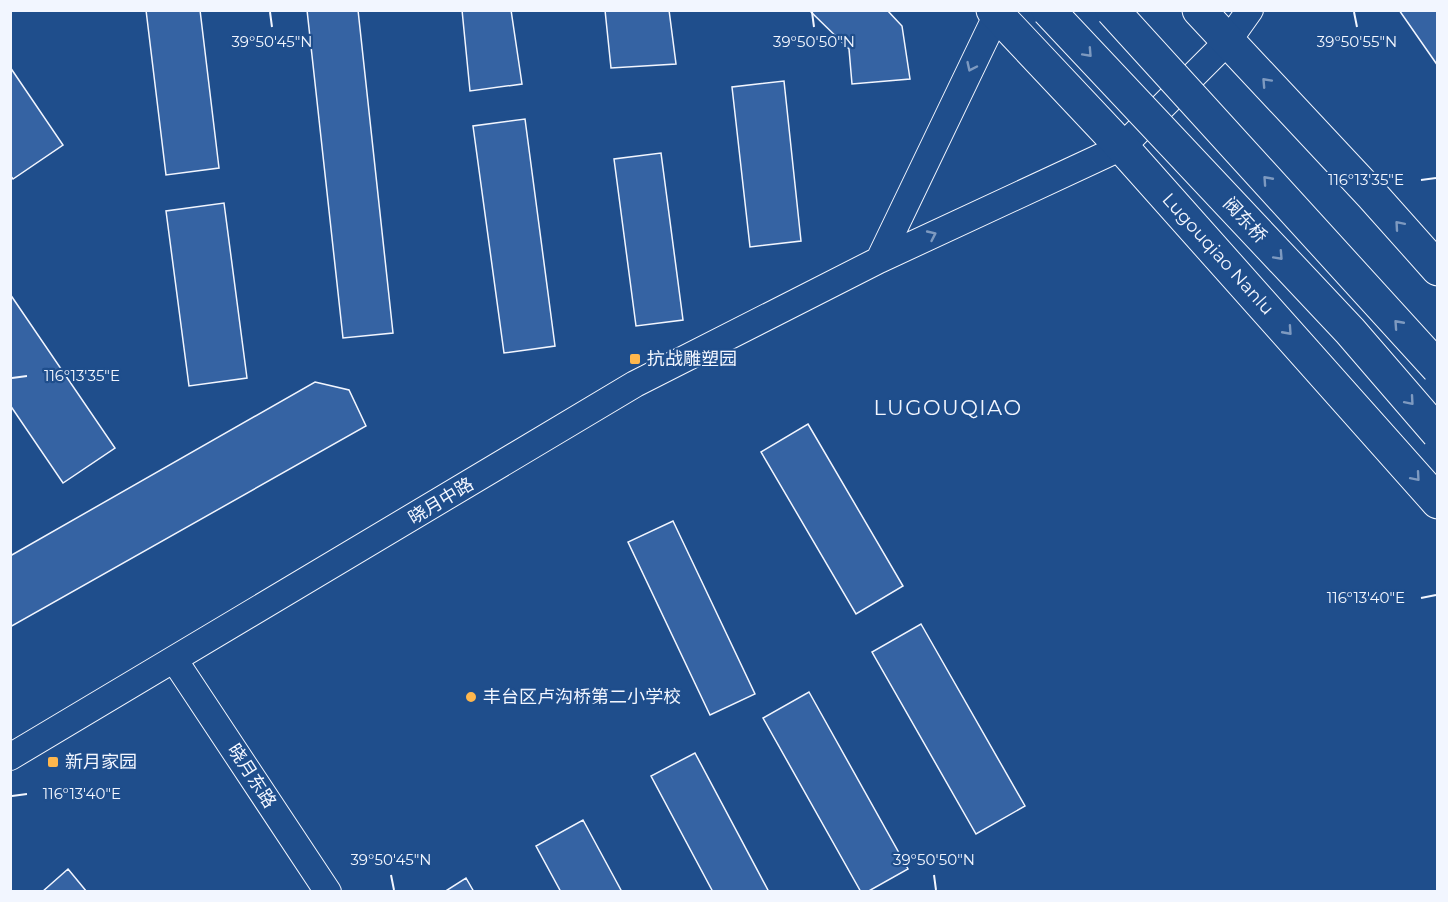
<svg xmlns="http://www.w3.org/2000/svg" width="1448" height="902" font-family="Montserrat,'Noto Sans SC',sans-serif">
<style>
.building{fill:#3563a3;stroke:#f2f6ff;stroke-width:1.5}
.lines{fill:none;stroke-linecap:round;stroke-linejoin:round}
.tertiary-casing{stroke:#f2f6ff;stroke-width:28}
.trunk-casing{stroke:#f2f6ff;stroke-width:35}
.tertiary{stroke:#1f4e8c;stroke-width:26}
.trunk{stroke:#1f4e8c;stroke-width:33}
.motorway-bridge-casing{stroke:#f2f6ff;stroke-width:35;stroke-linecap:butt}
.motorway-bridge{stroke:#1f4e8c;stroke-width:33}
.oneway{stroke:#7e9ac0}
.ticks{fill:none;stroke:#f2f6ff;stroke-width:2}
.poi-dot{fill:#ffb74d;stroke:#1f4e8c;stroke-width:2}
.labels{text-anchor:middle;stroke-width:4.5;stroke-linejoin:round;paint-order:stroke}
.street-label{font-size:18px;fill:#f2f6ff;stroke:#1f4e8c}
.poi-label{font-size:18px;fill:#f2f6ff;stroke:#1f4e8c;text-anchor:start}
.quarter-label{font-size:21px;letter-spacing:1.5px;fill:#f2f6ff;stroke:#1f4e8c}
.ticks-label{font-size:15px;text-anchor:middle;fill:#f2f6ff;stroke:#1f4e8c;stroke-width:4.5;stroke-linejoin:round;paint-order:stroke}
</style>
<rect width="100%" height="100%" fill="#1f4e8c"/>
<!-- building -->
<path class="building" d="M 146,10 L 200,10 L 219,168 L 166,175 Z
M 307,10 L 358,10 L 393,333 L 343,338 Z
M 462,10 L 511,10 L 522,84 L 470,91 Z
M 605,10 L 669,10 L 676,64 L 611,68 Z
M 809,10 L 887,10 L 902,26 L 910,79 L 852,84 L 849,49 Z
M 1399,10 L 1438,10 L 1438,66 Z
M 10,67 L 63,145 L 13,179 L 10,175 Z
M 784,81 L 801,241 L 750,247 L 732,87 Z
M 525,119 L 555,346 L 504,353 L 473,126 Z
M 661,153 L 683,320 L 636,326 L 614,159 Z
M 224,203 L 247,378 L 189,386 L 166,211 Z
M 10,294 L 115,448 L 63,483 L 10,405 Z
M 315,382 L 349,390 L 366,426 L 10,627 L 10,556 Z
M 808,424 L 903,586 L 856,614 L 761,452 Z
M 673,521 L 755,694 L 710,715 L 628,542 Z
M 921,624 L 1025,806 L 976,834 L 872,652 Z
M 809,692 L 908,869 L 867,892 L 861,892 L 763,718 Z
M 695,753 L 769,892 L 713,892 L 651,776 Z
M 583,820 L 622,892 L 561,892 L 536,846 Z
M 68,869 L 87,892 L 42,892 Z
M 466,878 L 474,892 L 444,892 Z"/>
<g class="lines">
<!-- tertiary casing -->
<g class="tertiary-casing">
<path id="tertiary" d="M 879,260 L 999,10
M 175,661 L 328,892
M 10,757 L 635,384 L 879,260 L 1122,147 L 1228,41 L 1250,10"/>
</g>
<!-- trunk casing -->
<g class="trunk-casing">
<path id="trunk" d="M 993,10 L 1122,147 L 1438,502
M 1199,10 L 1372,195 L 1438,269"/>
</g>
<!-- tertiary -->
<use href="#tertiary" class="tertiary"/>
<!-- trunk -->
<use href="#trunk" class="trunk"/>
<!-- motorway-bridge casing -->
<g class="motorway-bridge-casing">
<path id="motorway-bridge" d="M 1048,10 L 1350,331 L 1438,433
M 1112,10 L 1438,368"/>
</g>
<!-- motorway-bridge -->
<use href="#motorway-bridge" class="motorway-bridge"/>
</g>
<!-- one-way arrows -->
<defs><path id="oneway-chevron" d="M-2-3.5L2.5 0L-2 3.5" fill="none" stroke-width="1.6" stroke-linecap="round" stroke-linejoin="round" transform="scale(1.5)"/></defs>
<g class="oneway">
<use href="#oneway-chevron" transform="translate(1088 53) rotate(47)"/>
<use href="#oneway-chevron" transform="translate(971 67) rotate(115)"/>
<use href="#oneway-chevron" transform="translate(1266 82) rotate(-133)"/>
<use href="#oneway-chevron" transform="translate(1267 180) rotate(-132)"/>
<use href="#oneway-chevron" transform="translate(1399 225) rotate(-131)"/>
<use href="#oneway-chevron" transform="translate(932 235) rotate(-25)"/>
<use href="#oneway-chevron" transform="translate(1279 256) rotate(47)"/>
<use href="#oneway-chevron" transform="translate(1398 324) rotate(-132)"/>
<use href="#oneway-chevron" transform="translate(1288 331) rotate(48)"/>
<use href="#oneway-chevron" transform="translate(1410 401) rotate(49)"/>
<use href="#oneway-chevron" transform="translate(1416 477) rotate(49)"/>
</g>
<!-- ticks -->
<path class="ticks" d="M 270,12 L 272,27M 812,12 L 814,27M 1354,12 L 1357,27M 1421,180 L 1436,178M 12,378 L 27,376M 1421,598 L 1436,595M 12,796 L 27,794M 391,875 L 394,890M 934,875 L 936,890"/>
<!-- markers -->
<g class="poi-dot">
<rect x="629" y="353" width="12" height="12" rx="3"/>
<circle cx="471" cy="697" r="6"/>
<rect x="47" y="756" width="12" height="12" rx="3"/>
</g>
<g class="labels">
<!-- street labels -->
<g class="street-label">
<text transform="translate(1245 220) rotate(47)" y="6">阀东桥</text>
<text transform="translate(1218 254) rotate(48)" y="6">Lugouqiao Nanlu</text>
<text transform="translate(441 501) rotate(-31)" y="6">晓月中路</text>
<text transform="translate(252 776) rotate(57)" y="6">晓月东路</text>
</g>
<!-- poi labels -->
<g class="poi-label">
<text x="647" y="365">抗战雕塑园</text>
<text x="483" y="703">丰台区卢沟桥第二小学校</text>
<text x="65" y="768">新月家园</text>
</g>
<!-- quarter labels -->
<g class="quarter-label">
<text x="948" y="415">LUGOUQIAO</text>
</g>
</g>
<g class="ticks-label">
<text x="272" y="47">39°50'45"N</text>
<text x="814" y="47">39°50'50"N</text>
<text x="1357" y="47">39°50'55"N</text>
<text x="1366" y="185">116°13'35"E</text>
<text x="82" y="381">116°13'35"E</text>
<text x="1366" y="603">116°13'40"E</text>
<text x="82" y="799">116°13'40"E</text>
<text x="391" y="865">39°50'45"N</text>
<text x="934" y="865">39°50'50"N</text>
</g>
<!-- border -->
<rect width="1448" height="902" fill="none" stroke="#f2f6ff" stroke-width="24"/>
</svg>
